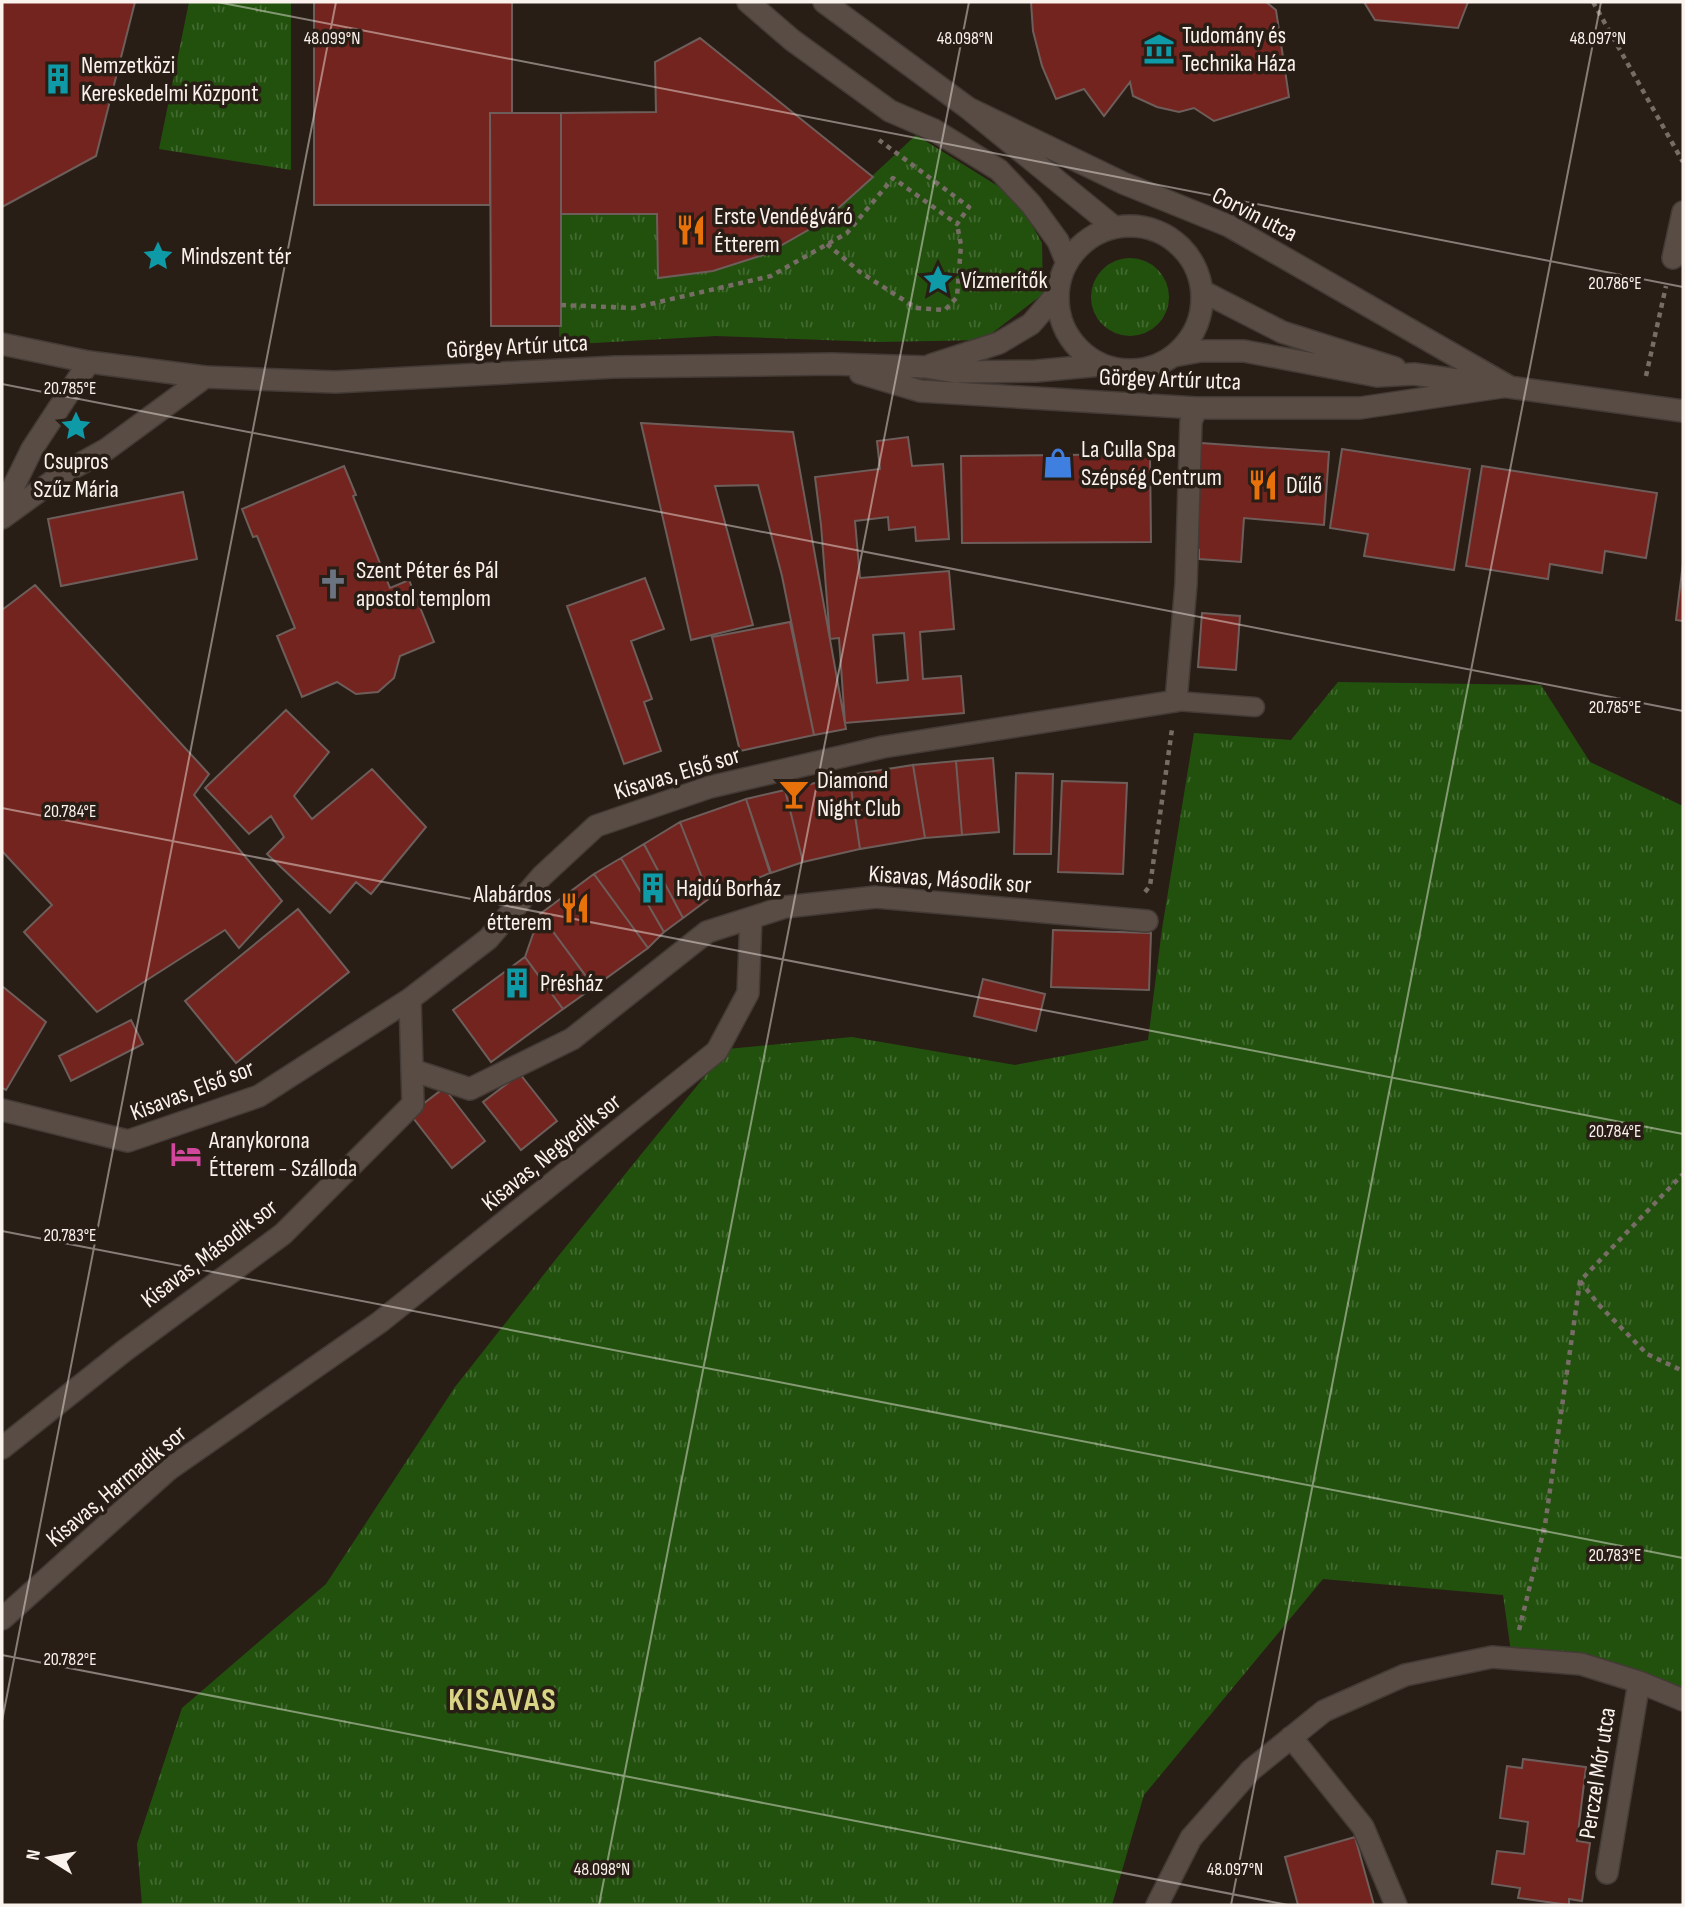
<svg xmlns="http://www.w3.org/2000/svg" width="1685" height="1907" font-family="'Sofia Sans Condensed',sans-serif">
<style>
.grass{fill:url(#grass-tufts)}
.building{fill:#73241e;stroke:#6e5e5b;stroke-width:2;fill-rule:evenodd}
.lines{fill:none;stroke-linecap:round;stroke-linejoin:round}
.service-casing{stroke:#443b36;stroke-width:21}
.minor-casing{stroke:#443b36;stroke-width:24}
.tertiary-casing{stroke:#443b36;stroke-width:24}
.path{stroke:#776d66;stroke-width:4.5;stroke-dasharray:5 5;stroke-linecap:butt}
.service{stroke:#594c44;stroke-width:18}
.minor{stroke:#594c44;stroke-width:21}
.tertiary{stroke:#594c44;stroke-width:21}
.ticks{fill:none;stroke:#faf2ed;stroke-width:2;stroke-opacity:0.45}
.labels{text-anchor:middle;stroke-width:7;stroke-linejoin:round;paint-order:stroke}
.poi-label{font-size:24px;fill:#faf2ed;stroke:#291e16;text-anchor:start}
.street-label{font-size:24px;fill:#faf2ed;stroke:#291e16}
.district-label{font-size:32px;font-weight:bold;letter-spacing:2px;fill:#dad586;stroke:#291e16}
.ticks-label{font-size:18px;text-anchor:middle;fill:#faf2ed;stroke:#291e16;stroke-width:7;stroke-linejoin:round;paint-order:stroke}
</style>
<defs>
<pattern id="grass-tufts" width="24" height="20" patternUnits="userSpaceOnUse" patternTransform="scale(1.75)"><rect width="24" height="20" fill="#22510e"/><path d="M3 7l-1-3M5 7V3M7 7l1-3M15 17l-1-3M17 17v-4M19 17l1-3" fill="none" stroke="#436a31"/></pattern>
</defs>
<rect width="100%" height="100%" fill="#291e16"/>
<!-- grass -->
<path class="grass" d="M 189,2 L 291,2 L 291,170 L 159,149 Z
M 916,135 L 1017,198 L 1042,243 L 1043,294 L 983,340 L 879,342 L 716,336 L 559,345 L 561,214 L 657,214 L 658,277 L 713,271 L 824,221 Z
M1091 297a39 39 0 1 1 78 0a39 39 0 1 1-78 0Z
M 1338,682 L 1541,685 L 1590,762 L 1683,806 L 1683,1700 L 1639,1682 L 1512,1659 L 1503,1595 L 1323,1579 L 1144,1795 L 1112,1905 L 142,1905 L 137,1844 L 182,1708 L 326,1584 L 455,1387 L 560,1254 L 727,1049 L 852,1037 L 1015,1065 L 1148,1040 L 1162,929 L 1194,733 L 1291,740 Z"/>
<!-- building -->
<path class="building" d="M 2,2 L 135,2 L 96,156 L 2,207 Z
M 314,2 L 512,2 L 512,113 L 490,113 L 490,205 L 314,205 Z
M 1031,2 L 1266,2 L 1276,10 L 1289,97 L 1214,121 L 1194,108 L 1179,112 L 1157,107 L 1133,96 L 1130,82 L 1104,116 L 1084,89 L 1056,99 L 1042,66 L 1033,31 Z
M 1364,2 L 1468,2 L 1458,28 L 1375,20 Z
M 700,38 L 873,177 L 824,221 L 766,254 L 713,271 L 658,278 L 657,214 L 561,214 L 561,113 L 656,112 L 655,62 Z
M 490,113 L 561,113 L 561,326 L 491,326 Z
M 641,423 L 793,432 L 846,729 L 814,735 L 782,576 L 758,485 L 715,486 L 753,625 L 691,640 Z
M 908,437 L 912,466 L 943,464 L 949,539 L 916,541 L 915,527 L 889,530 L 888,517 L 855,521 L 860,578 L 949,571 L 954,629 L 920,632 L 923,679 L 961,676 L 964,713 L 845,723 L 839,638 L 830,639 L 821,525 L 815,477 L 880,469 L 877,441 ZM 904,633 L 908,680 L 877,683 L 873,635 Z
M 1201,443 L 1329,452 L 1324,525 L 1244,518 L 1241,562 L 1199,559 L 1199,550 L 1194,550 Z
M 1342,449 L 1470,469 L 1454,570 L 1364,556 L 1368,534 L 1330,528 Z
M 1150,454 L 1151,542 L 962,543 L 961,456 Z
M 344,466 L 356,495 L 353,496 L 390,588 L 409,580 L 434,642 L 400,656 L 394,678 L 378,692 L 356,694 L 337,682 L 302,697 L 277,636 L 295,628 L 257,536 L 253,537 L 242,509 Z
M 1482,466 L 1657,493 L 1646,558 L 1605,551 L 1602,573 L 1550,564 L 1548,579 L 1466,566 Z
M 183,492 L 197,559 L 61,586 L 48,519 Z
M 1683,563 L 1683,621 L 1676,620 Z
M 645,578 L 664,629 L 631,641 L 652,699 L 644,702 L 661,751 L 624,764 L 567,606 Z
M 35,585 L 209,774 L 194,795 L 282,901 L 239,948 L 225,930 L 97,1012 L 24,932 L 52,905 L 2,851 L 2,610 Z
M 1202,613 L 1240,616 L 1236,670 L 1198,667 Z
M 790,622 L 814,735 L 740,751 L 712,637 Z
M 286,710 L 329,752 L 294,796 L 312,819 L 372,769 L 426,827 L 371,894 L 356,882 L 330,913 L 267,854 L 284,837 L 271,816 L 249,834 L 205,788 Z
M 993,758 L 999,832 L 962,835 L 956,761 Z
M 956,761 L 962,835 L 925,838 L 913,765 Z
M 913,765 L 925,838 L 860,849 L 849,775 Z
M 1016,773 L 1053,774 L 1051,854 L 1014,854 Z
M 849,775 L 860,849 L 803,862 L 785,790 Z
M 1062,781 L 1127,783 L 1123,874 L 1058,872 Z
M 785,790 L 803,862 L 771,873 L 746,799 Z
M 746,799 L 770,873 L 710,898 L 680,822 Z
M 680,822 L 710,898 L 683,918 L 644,844 Z
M 644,844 L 683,918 L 664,932 L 621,858 Z
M 621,858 L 664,932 L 648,948 L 594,874 Z
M 594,874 L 648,948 L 594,987 L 540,914 Z
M 298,909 L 349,972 L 236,1063 L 185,1001 Z
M 540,914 L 594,987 L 563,1009 L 525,957 Z
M 1053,930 L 1151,933 L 1149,990 L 1051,987 Z
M 525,957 L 563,1009 L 491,1062 L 453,1010 Z
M 983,979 L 1045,994 L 1036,1031 L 974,1016 Z
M 2,986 L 46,1022 L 6,1090 L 2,1088 Z
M 131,1020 L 143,1044 L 71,1081 L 59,1056 Z
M 520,1074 L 557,1121 L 521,1150 L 483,1102 Z
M 444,1088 L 485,1141 L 452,1168 L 410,1114 Z
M 1523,1759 L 1586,1767 L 1577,1841 L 1590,1843 L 1582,1901 L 1569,1899 L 1569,1905 L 1518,1898 L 1520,1888 L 1492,1884 L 1497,1851 L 1524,1854 L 1528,1822 L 1500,1818 L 1507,1766 L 1522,1768 Z
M 1355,1837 L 1374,1905 L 1298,1905 L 1285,1857 Z"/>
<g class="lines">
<!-- service casing -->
<g class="service-casing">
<path id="service" d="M 1176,701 L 1255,707"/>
</g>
<!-- minor casing -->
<g class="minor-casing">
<path id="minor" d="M 1673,258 L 1683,212
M 2,510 L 32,449 L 89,362
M 2,518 L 64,473 L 107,449 L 205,377
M 412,1070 L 470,1089 L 572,1039 L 707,932 L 785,907 L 876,897 L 1147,921
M 2,1110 L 128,1141 L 259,1096 L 410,999 L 488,939 L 542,876 L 596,826 L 710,787 L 883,747 L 1176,701 L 1186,584 L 1191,421 L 1197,408
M 2,1448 L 124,1351 L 283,1234 L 413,1104 L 410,999
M 2,1619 L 168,1470 L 380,1322 L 717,1051 L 748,993 L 751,918
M 1291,1737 L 1363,1827 L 1396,1905
M 1607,1873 L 1639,1682
M 1157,1905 L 1191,1838 L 1251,1770 L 1324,1711 L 1405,1675 L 1492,1657 L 1581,1664 L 1639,1682 L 1683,1700"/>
</g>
<!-- tertiary casing -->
<g class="tertiary-casing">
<path id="tertiary" d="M 748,2 L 792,40 L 890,111 L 934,130 L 999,170 L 1031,204 L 1058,241 L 1067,263
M 824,2 L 968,108 L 1114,227
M 968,108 L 1123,183 L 1229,226 L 1508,386
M1058 298a72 72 0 1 1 144 0a72 72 0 1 1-144 0Z
M 1202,291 L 1282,332 L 1395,368
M 2,344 L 89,362 L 205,377 L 335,382 L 615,367 L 832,364 L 926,367 L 955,372 L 1036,371 L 1102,365
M 1173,356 L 1201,351 L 1244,351 L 1377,376 L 1414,374 L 1683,411
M 931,365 L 999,343 L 1031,324 L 1057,294
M 860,373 L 920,391 L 1197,408 L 1360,408 L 1508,386"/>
</g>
<!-- path -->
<path class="path" d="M 1593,2 L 1683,162
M 827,244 L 860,272 L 916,308 L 945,310 L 957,297 L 961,245 L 957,224
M 561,305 L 633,308 L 771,276 L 847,233 L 893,178 L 957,224 L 969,207 L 879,140
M 1646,376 L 1666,286
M 1145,892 L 1150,886 L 1172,729
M 1580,1281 L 1599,1305 L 1647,1354 L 1683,1371
M 1519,1630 L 1545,1525 L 1580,1281 L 1683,1174"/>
<!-- service -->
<use href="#service" class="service"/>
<!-- minor -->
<use href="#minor" class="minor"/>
<!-- tertiary -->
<use href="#tertiary" class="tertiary"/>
</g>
<!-- ticks -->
<path class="ticks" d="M 217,2 L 1683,287M 2,384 L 1683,711M 2,808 L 1683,1134M 2,1231 L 1683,1558M 2,1655 L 1288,1905M 2,1721 L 336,2M 599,1905 L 969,2M 1231,1905 L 1601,2"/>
<!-- icons -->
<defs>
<g id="museum-bare" transform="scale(2.415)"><path d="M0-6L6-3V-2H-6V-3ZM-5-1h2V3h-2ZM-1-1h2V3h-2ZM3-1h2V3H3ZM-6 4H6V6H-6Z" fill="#0f9aa8" stroke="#291e16" stroke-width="2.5" paint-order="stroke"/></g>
<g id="building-bare" transform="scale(2.415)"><path d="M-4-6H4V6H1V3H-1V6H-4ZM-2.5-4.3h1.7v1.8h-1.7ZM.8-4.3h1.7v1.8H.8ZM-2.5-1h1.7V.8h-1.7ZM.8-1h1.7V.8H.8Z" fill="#0f9aa8" stroke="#291e16" stroke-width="2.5" paint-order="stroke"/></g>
<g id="restaurant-bare" transform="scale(2.415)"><path d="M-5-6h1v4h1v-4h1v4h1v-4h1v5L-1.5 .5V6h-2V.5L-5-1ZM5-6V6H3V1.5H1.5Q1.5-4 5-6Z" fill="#e8710a" stroke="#291e16" stroke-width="2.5" paint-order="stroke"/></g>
<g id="sight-bare" transform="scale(2.415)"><path d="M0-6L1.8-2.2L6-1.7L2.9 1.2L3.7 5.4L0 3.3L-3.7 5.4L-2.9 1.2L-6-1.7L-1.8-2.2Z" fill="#0f9aa8" stroke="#291e16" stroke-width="2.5" paint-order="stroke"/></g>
<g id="shop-bare" transform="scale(2.415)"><path d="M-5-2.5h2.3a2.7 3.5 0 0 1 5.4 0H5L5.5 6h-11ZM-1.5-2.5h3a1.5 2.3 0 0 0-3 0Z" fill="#3f7fe0" stroke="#291e16" stroke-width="2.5" paint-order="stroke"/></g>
<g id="church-bare" transform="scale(2.415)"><path d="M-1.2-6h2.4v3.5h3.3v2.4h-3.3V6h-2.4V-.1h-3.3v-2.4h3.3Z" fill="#6b7280" stroke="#291e16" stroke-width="2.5" paint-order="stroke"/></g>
<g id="bar-bare" transform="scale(2.415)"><path d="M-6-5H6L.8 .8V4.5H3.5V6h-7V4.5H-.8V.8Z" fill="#e8710a" stroke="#291e16" stroke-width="2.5" paint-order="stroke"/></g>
<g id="hotel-bare" transform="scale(2.415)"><path d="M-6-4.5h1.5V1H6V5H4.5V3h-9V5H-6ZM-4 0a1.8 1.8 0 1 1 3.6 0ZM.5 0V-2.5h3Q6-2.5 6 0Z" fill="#d1479c" stroke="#291e16" stroke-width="2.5" paint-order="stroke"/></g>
</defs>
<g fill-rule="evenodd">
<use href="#museum-bare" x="1159" y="49"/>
<use href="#building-bare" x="58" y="79"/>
<use href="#restaurant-bare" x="691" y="230"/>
<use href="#sight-bare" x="158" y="256"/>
<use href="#sight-bare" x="938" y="280"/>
<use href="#sight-bare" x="76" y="426"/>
<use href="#shop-bare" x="1058" y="463"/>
<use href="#restaurant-bare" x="1263" y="485"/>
<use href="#church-bare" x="333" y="584"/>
<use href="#bar-bare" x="794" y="794"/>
<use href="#building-bare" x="653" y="888"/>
<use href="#restaurant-bare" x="575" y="908"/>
<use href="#building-bare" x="517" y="983"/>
<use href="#hotel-bare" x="186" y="1154"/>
</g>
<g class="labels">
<!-- poi labels -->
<g class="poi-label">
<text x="1182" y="43">Tudomány és<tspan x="1182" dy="28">Technika Háza</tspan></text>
<text x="81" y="73">Nemzetközi<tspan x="81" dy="28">Kereskedelmi Központ</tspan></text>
<text x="714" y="224">Erste Vendégváró<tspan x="714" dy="28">Étterem</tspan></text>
<text x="181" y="264">Mindszent tér</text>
<text x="961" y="288">Vízmerítők</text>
<text x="1081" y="457">La Culla Spa<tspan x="1081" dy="28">Szépség Centrum</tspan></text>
<text x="76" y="469" text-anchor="middle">Csupros<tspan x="76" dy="28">Szűz Mária</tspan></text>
<text x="1286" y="493">Dűlő</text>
<text x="356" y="578">Szent Péter és Pál<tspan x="356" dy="28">apostol templom</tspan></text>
<text x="817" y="788">Diamond<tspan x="817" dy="28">Night Club</tspan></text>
<text x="676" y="896">Hajdú Borház</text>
<text x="552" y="902" text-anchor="end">Alabárdos<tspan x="552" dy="28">étterem</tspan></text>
<text x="540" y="991">Présház</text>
<text x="209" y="1148">Aranykorona<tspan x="209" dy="28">Étterem - Szálloda</tspan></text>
</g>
<!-- street labels -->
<g class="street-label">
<text transform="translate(1255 214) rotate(27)" y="8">Corvin utca</text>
<text transform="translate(517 346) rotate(-3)" y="8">Görgey Artúr utca</text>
<text transform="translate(1170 379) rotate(2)" y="8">Görgey Artúr utca</text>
<text transform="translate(677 773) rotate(-17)" y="8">Kisavas, Első sor</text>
<text transform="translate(950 879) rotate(4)" y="8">Kisavas, Második sor</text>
<text transform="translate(192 1090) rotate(-21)" y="8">Kisavas, Első sor</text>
<text transform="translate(551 1152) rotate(-39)" y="8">Kisavas, Negyedik sor</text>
<text transform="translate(209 1253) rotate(-37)" y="8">Kisavas, Második sor</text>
<text transform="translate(116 1486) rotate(-40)" y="8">Kisavas, Harmadik sor</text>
<text transform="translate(1597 1773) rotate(-81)" y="8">Perczel Mór utca</text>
</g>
<!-- district labels -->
<g class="district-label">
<text x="503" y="1710">KISAVAS</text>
</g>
</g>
<g class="ticks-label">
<text x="332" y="44">48.099°N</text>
<text x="965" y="44">48.098°N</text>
<text x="1598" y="44">48.097°N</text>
<text x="1615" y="289">20.786°E</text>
<text x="70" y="394">20.785°E</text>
<text x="1615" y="713">20.785°E</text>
<text x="70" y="817">20.784°E</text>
<text x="1615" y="1137">20.784°E</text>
<text x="70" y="1241">20.783°E</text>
<text x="1615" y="1561">20.783°E</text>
<text x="70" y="1665">20.782°E</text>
<text x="602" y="1875">48.098°N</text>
<text x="1235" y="1875">48.097°N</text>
</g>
<!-- border -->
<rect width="1685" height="1907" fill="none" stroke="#faf2ed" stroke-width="7"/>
<!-- north arrow -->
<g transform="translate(49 1858) rotate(281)" stroke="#291e16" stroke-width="5" paint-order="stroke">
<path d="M0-5L12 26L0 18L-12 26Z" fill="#faf2ed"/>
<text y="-10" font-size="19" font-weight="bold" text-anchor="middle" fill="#faf2ed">N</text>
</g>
</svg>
